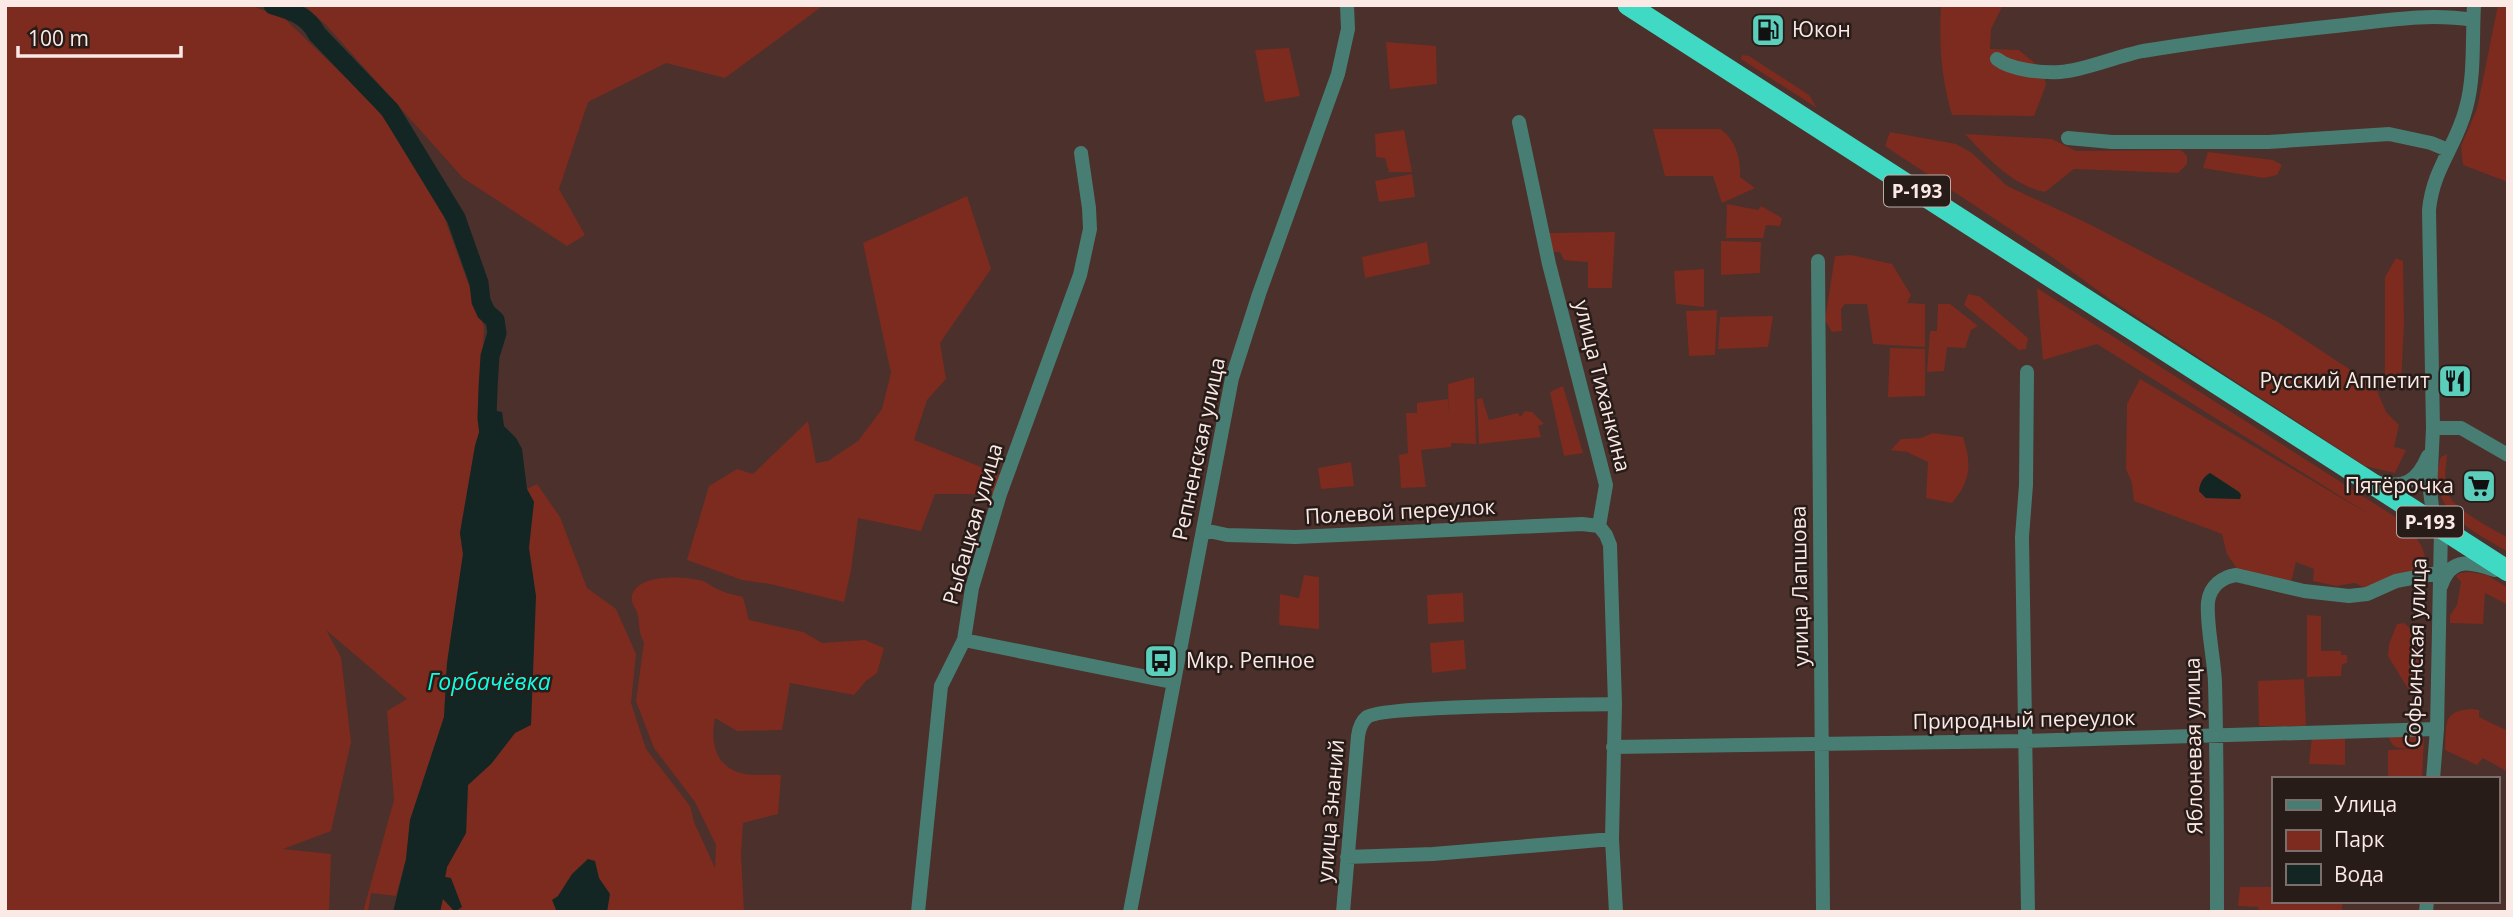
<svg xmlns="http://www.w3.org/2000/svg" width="2513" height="917" font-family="'Open Sans',sans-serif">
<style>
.green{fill:#7d2b1f;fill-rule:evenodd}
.water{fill:#132623}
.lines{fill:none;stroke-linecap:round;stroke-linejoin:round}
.river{stroke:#132623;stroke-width:19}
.minor{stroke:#487d73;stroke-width:14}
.highway{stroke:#40dac4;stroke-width:21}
.labels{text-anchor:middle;stroke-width:5;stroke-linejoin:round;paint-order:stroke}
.shield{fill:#281c19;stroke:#bcaca8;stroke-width:2}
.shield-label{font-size:19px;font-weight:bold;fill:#fbe9e6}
.poi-label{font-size:21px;fill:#fbe9e6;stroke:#281c19;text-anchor:start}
.street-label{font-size:21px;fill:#fbe9e6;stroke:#281c19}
.water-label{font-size:23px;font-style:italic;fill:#0ffee3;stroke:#281c19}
</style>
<rect width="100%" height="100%" fill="#4b302b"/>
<!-- green -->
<path class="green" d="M 5,5 L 249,5 L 284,18 L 375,106 L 436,195 L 484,327 L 480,429 L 475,446 L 460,533 L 463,554 L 447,663 L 444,717 L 410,820 L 406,859 L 396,896 L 371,893 L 368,912 L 363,912 L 394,800 L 387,711 L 407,699 L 326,630 L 341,657 L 351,742 L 331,831 L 283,849 L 331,854 L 329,912 L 5,912 Z
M 304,5 L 824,5 L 725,78 L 666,63 L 588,102 L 559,189 L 585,235 L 567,246 L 463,178 L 326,25 Z
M 1941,5 L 2003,5 L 1991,29 L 1990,49 L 2019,50 L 2043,70 L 2046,85 L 2034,116 L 1952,115 C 1941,76 1939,46 1941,5 Z
M 2498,5 L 2508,5 L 2508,182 L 2463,165 L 2461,146 L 2477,109 Z
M 1386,42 L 1436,46 L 1437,84 L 1390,89 Z
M 1289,48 L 1300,96 L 1265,102 L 1255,50 Z
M 1742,55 L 1749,56 L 1809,95 L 1817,108 L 1741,59 Z
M 1653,129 L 1720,129 C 1736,140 1741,159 1740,177 L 1755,188 L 1722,203 L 1713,176 L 1665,176 Z
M 1404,130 L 1412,172 L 1389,172 L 1385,158 L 1376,157 L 1375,134 Z
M 1890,132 L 1956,144 L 1972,153 L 2007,186 L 2089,224 L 2276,321 L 2375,386 L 2386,412 L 2399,425 L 2394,447 L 2406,450 L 2395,473 L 2365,466 L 2111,300 L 2052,257 L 1885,146 Z
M 1965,134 L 2052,139 L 2076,151 L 2181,150 L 2187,156 L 2187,164 L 2178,173 L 2074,169 L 2045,192 C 2011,185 1988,158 1965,134 Z
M 2208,152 L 2273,160 L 2282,165 L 2277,175 L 2264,178 L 2203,168 Z
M 1412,174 L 1415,197 L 1379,202 L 1375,181 Z
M 967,196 L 991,269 L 940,343 L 946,379 L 927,400 L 914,440 L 1001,475 L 994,494 L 935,494 L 921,531 L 858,518 L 851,570 L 844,602 L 770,584 L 742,580 L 687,560 L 709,486 L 737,469 L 753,474 L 808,421 L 816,463 L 828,461 L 858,441 L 882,409 L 891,373 L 863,243 Z
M 1727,204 L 1758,210 L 1761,206 L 1782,218 L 1780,226 L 1766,225 L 1763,238 L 1726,238 Z
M 1615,232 L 1612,288 L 1588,288 L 1588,262 L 1564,260 L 1560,252 L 1553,252 L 1549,233 Z
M 1721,241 L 1761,242 L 1760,273 L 1721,275 Z
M 1427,242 L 1430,264 L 1365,278 L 1362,257 Z
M 1851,255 L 1892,264 L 1911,295 L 1907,303 L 1925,304 L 1925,347 L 1873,344 L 1867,304 L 1845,304 L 1841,309 L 1842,331 L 1832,332 L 1825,320 L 1835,256 Z
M 2396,258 L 2403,261 L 2404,324 L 2401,384 L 2385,374 L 2385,277 Z
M 1704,269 L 1704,307 L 1676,304 L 1674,271 Z
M 2037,288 L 2397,518 C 2413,531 2427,547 2426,569 L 2365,588 L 2355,583 L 2336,586 L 2313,581 L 2314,569 L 2296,562 L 2291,582 L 2237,569 L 2227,554 L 2222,534 L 2134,501 L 2132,483 L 2126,469 L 2127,404 L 2140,379 L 2372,516 L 2097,344 L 2043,360 ZM 2210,473 L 2239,492 L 2241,495 L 2240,499 L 2206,498 L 2199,491 C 2200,483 2203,478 2210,473 Z
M 1968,294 L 1979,296 L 2028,338 L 2026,349 L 2019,350 L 1964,305 Z
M 1938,304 L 1950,304 L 1978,326 L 1971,330 L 1965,348 L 1947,347 L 1944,371 L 1927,372 L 1930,331 L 1937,331 Z
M 1717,310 L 1715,355 L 1689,356 L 1686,311 Z
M 1773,316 L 1768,347 L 1718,349 L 1720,317 Z
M 1890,348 L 1925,349 L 1925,396 L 1888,397 Z
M 1474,377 L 1476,444 L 1451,443 L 1451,447 L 1421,450 L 1426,487 L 1401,488 L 1399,455 L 1408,453 L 1406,413 L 1417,413 L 1417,403 L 1448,399 L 1449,415 L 1448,384 Z
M 1563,386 L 1583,453 L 1564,456 L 1550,392 Z
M 1482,398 L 1489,420 L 1518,413 L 1520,417 L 1525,411 L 1532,412 L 1544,424 L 1538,426 L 1541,437 L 1479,444 L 1477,399 Z
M 1933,433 L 1963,437 C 1972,465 1971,480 1952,503 L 1926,498 L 1928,462 L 1907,452 L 1891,450 L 1901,439 L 1921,438 Z
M 2447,454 C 2446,466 2443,483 2448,494 C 2455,510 2493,529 2508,538 L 2508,552 C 2471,530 2424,509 2441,457 Z
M 1351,462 L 1354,486 L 1321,489 L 1318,468 Z
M 537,484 L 560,517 L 587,588 L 616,609 L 636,654 L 631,703 L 646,749 L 690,806 L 694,822 L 715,868 L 716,845 L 695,802 L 654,748 L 636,701 L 644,642 C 638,632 640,626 638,616 C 637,609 630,604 632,595 C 639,573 685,576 703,581 C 708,583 712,587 717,589 C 725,593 735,595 743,597 L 749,620 L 803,632 L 822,643 L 865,640 L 884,648 L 877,673 L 866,681 L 854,695 L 790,683 L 782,730 L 737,731 L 715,718 C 711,738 713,761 735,771 C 747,777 768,774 781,775 L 778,814 L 743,823 L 741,854 L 744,912 L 440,912 L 447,867 L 466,833 L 468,785 L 491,764 L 515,733 L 531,515 L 534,502 L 527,489 Z
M 2469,572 L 2487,575 L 2508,588 L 2508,605 L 2485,593 L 2483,624 L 2450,623 L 2450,615 L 2457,605 L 2461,582 L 2456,576 L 2460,573 Z
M 1304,575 L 1319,577 L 1319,629 L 1279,625 L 1280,594 L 1299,598 Z
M 1463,593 L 1464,622 L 1428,624 L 1427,595 Z
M 2307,615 L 2321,616 L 2321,651 L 2341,651 L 2341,655 L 2347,655 L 2347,663 L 2342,664 L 2341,676 L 2307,677 Z
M 2404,623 L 2421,638 L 2420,693 L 2415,700 L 2388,656 L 2389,644 L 2397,624 Z
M 1464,640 L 1466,669 L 1432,673 L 1430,643 Z
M 2304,679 L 2306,726 L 2259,726 L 2258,681 Z
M 2472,709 L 2479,710 L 2479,717 L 2508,731 L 2508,772 L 2483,758 L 2477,765 L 2445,750 C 2447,724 2441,711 2472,709 Z
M 2419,733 L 2424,738 L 2422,779 L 2388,779 L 2388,750 L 2409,749 C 2399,748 2393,749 2389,738 L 2391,734 Z
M 2312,737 L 2345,738 L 2345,765 L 2309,764 Z
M 2240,887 L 2273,887 L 2273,901 L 2342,901 L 2342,912 L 2259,912 L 2258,907 L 2238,906 Z"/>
<!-- water -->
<path class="water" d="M 481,408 L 502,412 L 504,426 L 516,438 L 522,449 L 527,489 L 534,502 L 529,548 L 536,596 L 531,725 L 515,733 L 491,764 L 468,785 L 466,833 L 447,867 L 445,877 L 451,878 L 462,907 L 455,912 L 443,899 L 440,912 L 393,912 L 406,859 L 410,820 L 444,717 L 447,663 L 463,554 L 460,533 L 475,446 L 480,429 Z
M 2210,473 L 2239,492 L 2241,495 L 2240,499 L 2206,498 L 2199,491 C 2200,483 2203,477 2210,473 Z
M 588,859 L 595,861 L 599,878 L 610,894 L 607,912 L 557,912 L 552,900 L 558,896 L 572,874 Z"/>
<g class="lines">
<!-- river -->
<path class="river" d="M 273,5 C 291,10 308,16 317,34 L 390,110 L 456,218 L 479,283 L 481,301 L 486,312 L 495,320 L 497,333 L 490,356 L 488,388 L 487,418 L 489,434"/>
<!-- minor -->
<path class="minor" d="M 1997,59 C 2011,70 2042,73 2060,72 C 2083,71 2117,56 2143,51 C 2210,40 2277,32 2345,25 C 2389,20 2429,13 2473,20
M 1519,122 L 1549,264 L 1606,485 L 1599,526 L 1606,535 L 1610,545 L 1615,704 L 1612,839 L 1616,912
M 2068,138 L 2112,142 L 2268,142 L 2389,134 L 2431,143 L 2448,150
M 1818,261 L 1823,912
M 2027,372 L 2026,485 L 2022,537 L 2028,912
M 2433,428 L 2461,428 L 2508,455
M 2376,482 C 2404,489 2417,482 2428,456
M 1204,530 L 1227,535 L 1295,537 L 1582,524 L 1599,526
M 2441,586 C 2451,556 2471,562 2495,570
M 964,640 L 1172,682
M 1613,747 L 2027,741 L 2437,729
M 2433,779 L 2437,729 L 2441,529 L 2433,514 L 2430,491 L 2433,428 L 2429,210 C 2433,168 2457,145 2466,108 C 2475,76 2472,39 2474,5
M 1347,857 L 1433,854 L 1612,839
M 918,912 L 941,686 L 964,640 L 972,588 L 1000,494 L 1080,275 L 1090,229 L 1089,208 L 1081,153
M 1130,912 L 1232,378 L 1259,294 L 1338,74 L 1348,29 L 1347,5
M 1343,912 L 1358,736 C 1359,729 1361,722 1367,717 C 1383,705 1581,705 1615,704
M 2217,912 C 2217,835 2217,758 2215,682 C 2214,658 2206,623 2208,602 C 2210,586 2222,577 2236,575 L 2304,591 L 2349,596 L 2367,594 L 2396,581 L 2438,573
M 2426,912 L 2427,901"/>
<!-- highway -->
<path class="highway" d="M 1628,5 L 2508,571"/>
</g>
<!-- icons -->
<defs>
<g id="fuel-square" transform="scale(1.75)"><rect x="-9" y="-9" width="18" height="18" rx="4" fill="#5bcebc" stroke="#281c19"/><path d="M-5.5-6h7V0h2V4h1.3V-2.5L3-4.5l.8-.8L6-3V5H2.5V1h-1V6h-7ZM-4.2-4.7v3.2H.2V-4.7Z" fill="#111"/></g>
<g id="restaurant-square" transform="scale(1.75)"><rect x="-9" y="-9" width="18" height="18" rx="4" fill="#5bcebc" stroke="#281c19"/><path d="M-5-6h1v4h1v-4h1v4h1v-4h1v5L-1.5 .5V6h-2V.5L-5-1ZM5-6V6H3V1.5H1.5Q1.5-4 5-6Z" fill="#111"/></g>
<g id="supermarket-square" transform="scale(1.75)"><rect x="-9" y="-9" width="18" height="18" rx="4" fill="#5bcebc" stroke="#281c19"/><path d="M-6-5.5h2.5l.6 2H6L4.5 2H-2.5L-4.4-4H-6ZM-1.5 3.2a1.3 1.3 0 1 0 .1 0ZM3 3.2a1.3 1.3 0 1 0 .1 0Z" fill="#111"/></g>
<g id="bus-square" transform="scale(1.75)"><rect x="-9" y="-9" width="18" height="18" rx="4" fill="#5bcebc" stroke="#281c19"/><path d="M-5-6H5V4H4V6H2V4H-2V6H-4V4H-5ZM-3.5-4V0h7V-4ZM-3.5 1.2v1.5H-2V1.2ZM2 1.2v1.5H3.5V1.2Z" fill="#111"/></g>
</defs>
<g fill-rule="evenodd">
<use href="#fuel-square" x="1768" y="30"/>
<use href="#restaurant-square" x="2455" y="381"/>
<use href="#supermarket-square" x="2479" y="486"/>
<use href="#bus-square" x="1161" y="661"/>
</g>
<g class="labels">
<!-- shield labels -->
<g class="shield">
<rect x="1884" y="175.5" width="66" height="31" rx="5"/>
<rect x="2397" y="506.5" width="66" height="31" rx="5"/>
</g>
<g class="shield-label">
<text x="1917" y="198">Р-193</text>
<text x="2430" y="529">Р-193</text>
</g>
<!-- poi labels -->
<g class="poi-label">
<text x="1792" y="37">Юкон</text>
<text x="2430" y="388" text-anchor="end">Русский Аппетит</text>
<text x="2454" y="493" text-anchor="end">Пятёрочка</text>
<text x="1186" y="668">Мкр. Репное</text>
</g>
<!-- street labels -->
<g class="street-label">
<text transform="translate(1602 386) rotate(76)" y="7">улица Тиханкина</text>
<text transform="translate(1199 449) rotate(-78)" y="7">Репненская улица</text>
<text transform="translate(1400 512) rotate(-3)" y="7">Полевой переулок</text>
<text transform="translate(973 524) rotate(-74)" y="7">Рыбацкая улица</text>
<text transform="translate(1800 586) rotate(-91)" y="7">улица Лапшова</text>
<text transform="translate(2416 653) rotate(-88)" y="7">Софьинская улица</text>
<text transform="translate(2024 720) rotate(-1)" y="7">Природный переулок</text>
<text transform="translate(2194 746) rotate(-91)" y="7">Яблоневая улица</text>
<text transform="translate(1331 811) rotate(-85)" y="7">улица Знаний</text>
</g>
<!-- water labels -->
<g class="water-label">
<text x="489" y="690">Горбачёвка</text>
</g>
</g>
<!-- border -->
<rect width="2513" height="917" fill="none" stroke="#fbe9e6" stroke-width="14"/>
<!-- legend -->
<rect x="2272" y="777" width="228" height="126" fill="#281c19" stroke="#7c6e6b" stroke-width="2"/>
<rect x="2286" y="800" width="35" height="10" fill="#487d73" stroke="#7c6e6b" stroke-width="2"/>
<text x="2334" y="812" font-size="21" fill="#fbe9e6">Улица</text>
<rect x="2286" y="830" width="35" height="21" fill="#7d2b1f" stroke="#7c6e6b" stroke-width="2"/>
<text x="2334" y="847" font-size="21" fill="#fbe9e6">Парк</text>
<rect x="2286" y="864" width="35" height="21" fill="#132623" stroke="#7c6e6b" stroke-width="2"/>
<text x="2334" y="882" font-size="21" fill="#fbe9e6">Вода</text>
<!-- scale -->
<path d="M18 46v10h163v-10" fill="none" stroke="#fbe9e6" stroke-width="3.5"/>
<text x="28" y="46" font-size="21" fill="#fbe9e6" stroke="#281c19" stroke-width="5" paint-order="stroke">100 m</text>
</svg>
